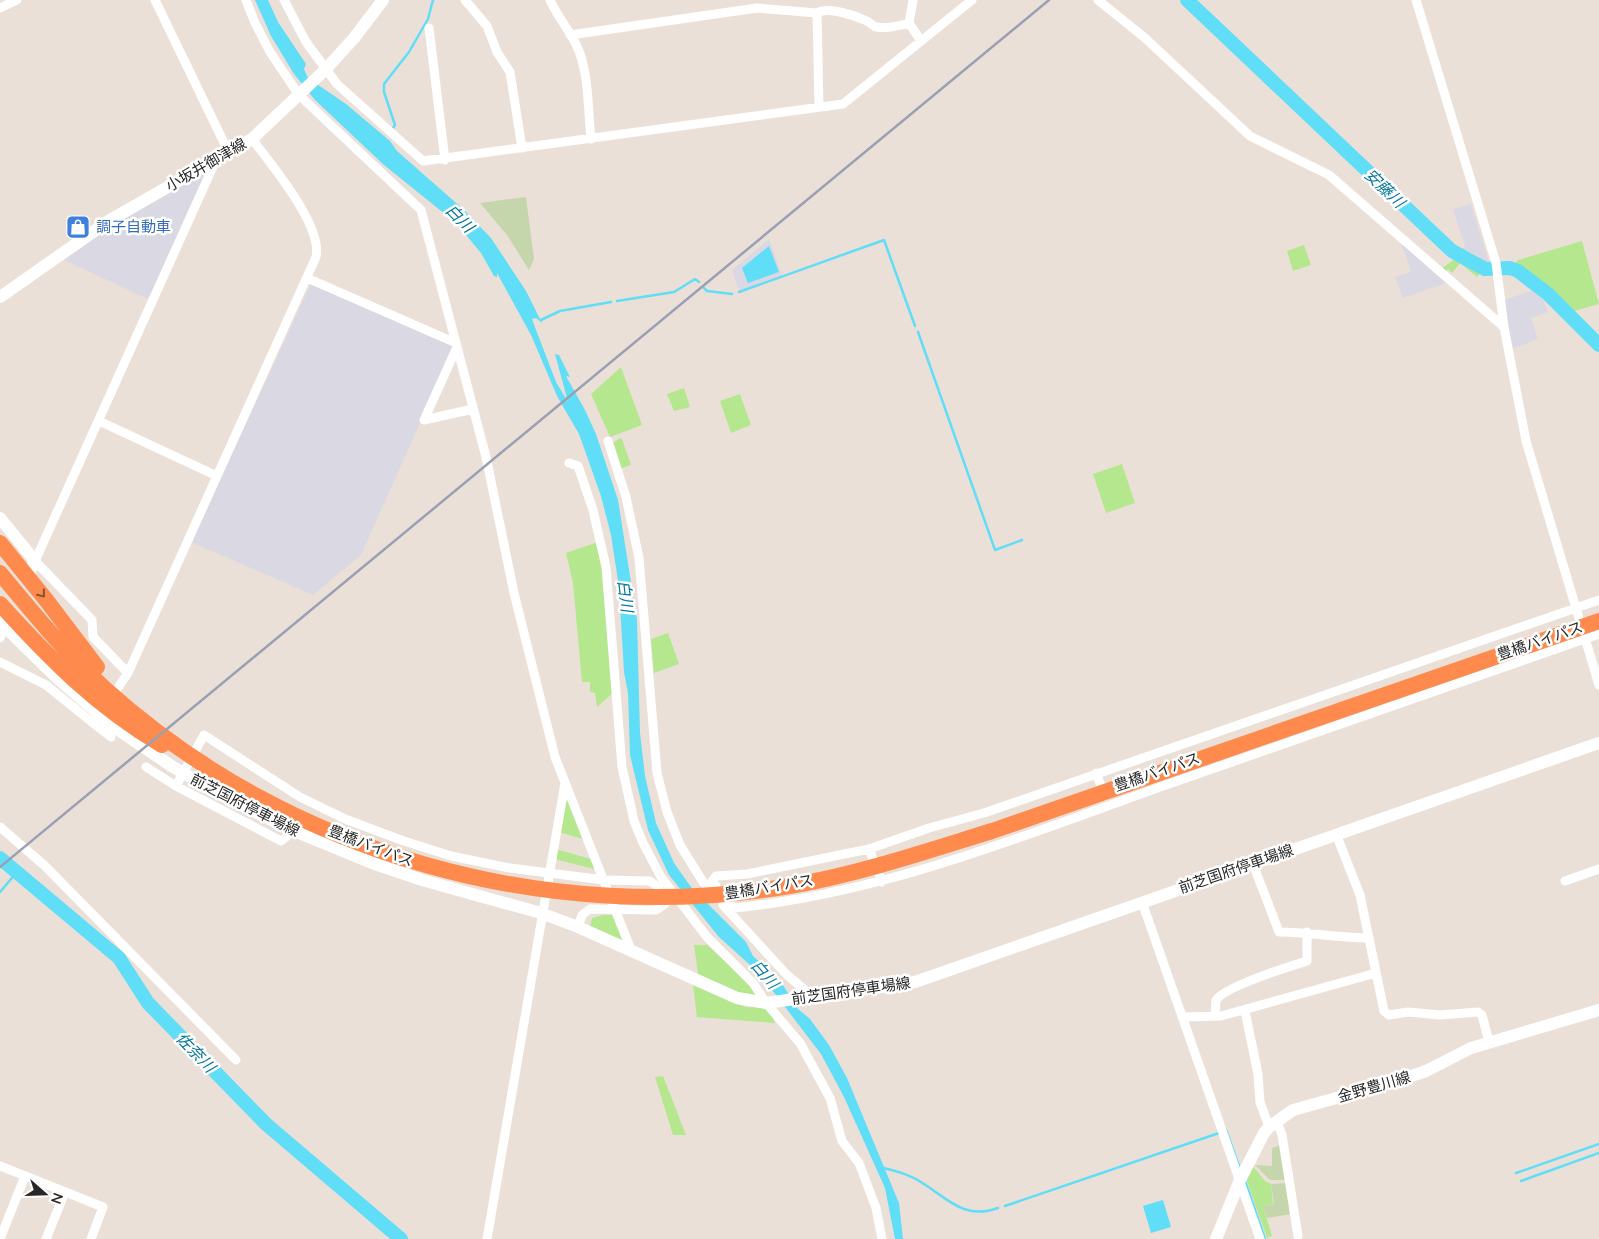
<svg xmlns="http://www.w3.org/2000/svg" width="1599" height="1239" font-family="Mulish,'Noto Sans JP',sans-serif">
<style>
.industrial{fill:#dad8e2}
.green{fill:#b5e78e}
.cemetery{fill:#c5d6ac}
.water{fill:#60ddf7}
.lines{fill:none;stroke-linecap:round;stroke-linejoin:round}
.stream{stroke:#60ddf7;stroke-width:2.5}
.river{stroke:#60ddf7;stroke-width:14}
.street{stroke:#fff;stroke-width:9}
.secondary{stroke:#fff;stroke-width:12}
.highway{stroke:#ff8a4e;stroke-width:16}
.rail{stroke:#9aa0b3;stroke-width:2.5}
.oneway{stroke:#885439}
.labels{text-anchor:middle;stroke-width:5;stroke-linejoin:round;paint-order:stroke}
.street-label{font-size:15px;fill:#272727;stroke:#fff}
.shop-label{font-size:15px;fill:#366cbe;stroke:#fff;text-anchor:start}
.water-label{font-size:16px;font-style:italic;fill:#03789f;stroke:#fff}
</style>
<rect width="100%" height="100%" fill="#ebe0d7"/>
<!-- industrial -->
<path class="industrial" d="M 210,168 L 150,300 L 64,260 L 113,226 Z
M 1471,204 L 1489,263 L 1461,250 L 1465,246 L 1453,209 Z
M 769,239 L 782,275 L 739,291 L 732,270 Z
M 1401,243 L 1446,283 L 1403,298 L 1395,277 L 1411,272 Z
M 311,284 L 454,347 L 361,555 L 313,595 L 191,542 Z
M 1539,288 L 1548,312 L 1531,318 L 1538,339 L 1512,349 L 1504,300 Z"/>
<!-- green -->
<path class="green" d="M 1582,241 L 1599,304 L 1574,311 L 1544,283 L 1515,264 L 1518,260 Z
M 1304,245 L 1311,265 L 1293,271 L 1287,251 Z
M 1455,259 L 1483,270 L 1477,277 L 1460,263 L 1452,273 L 1448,269 L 1445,272 L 1441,269 Z
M 621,367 L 642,425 L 610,437 L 591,394 Z
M 684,388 L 690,407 L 674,411 L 667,394 Z
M 740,394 L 751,425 L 731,433 L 720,401 Z
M 620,438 L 622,439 L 631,465 L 619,469 L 613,443 Z
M 1122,464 L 1135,503 L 1106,513 L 1093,474 Z
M 598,542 L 605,584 L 614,692 L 597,707 L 595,693 L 590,692 L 590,682 L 582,682 L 573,583 L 566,553 Z
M 668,633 L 679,664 L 654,673 L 651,639 Z
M 565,792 L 586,840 L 559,832 Z
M 556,849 L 594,860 L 598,870 L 554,859 Z
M 603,915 L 615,915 L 625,942 L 590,927 L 592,918 Z
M 694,945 L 707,945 L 752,985 L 759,996 L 738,992 L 698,974 Z
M 693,985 L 745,1007 L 768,1008 L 775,1023 L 697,1017 Z
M 663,1076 L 686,1135 L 673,1135 L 655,1077 Z
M 1252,1165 L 1265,1181 L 1271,1184 L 1273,1204 L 1263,1206 L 1272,1236 L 1267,1238 L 1246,1178 Z"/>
<!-- cemetery -->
<path class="cemetery" d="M 526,197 L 534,259 L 529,270 L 507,235 L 480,203 Z
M 1280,1145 L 1286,1180 L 1270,1180 L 1255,1165 L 1272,1166 L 1272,1148 Z
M 1287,1183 L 1292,1214 L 1267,1218 L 1263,1206 L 1274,1204 L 1271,1184 Z"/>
<!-- water -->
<path class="water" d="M 255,0 L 268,0 L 278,22 L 306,64 L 304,69 L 308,78 L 346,104 L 390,141 L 397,151 L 463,209 L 491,238 L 526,291 L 542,323 L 536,318 L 532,319 L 533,322 L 556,382 L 568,402 L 555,354 L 559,355 L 570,377 L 566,376 L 585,410 L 596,434 L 618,500 L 637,620 L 640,733 L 645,776 L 656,823 L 674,863 L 691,887 L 746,942 L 753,956 L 781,982 L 798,1009 L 810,1019 L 829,1045 L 847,1078 L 899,1203 L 903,1239 L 895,1239 L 885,1188 L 844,1097 L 821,1054 L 759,973 L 719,937 L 669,875 L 648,830 L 630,755 L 628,693 L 624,672 L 619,587 L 611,535 L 601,496 L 579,434 L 557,396 L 531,335 L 497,273 L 497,277 L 494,276 L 481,253 L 456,223 L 384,165 L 315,100 L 294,74 L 271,36 Z
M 769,246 L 779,272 L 748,283 L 742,268 Z
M 1163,1200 L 1171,1227 L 1151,1233 L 1143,1206 Z"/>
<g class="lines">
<!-- stream -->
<path class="stream" d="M 393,128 L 395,125 L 384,92 L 384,84 L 409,52 L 428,19 L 433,0
M 704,288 L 707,291 L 732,294
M 739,292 L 884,240 L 915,326
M 617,301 L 674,292 L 695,279 L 699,282
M 541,320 L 560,311 L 611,302
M 918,332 L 995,550 L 1022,540
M 0,892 L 17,872
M 1226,1130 L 1240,1169
M 884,1168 C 898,1172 912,1175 924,1184 C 949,1200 965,1220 998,1208
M 1516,1173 L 1599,1144
M 1245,1181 L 1265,1239
M 1521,1181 L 1599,1153
M 1005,1206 L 1219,1133"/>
<!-- river -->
<path class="river" d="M 1187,0 L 1452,251 L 1485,269 L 1510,268 L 1518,271 L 1548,294 L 1599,345
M 0,858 L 119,958 L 148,1003 L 266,1124 L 401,1239"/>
<!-- street -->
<path class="street" d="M 155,0 L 229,153
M 246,0 L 255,23 L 270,52 L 299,95 L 421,210 L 486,457 L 514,593 L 555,757 L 631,950
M 284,0 L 306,42 L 337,84 L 423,161 L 843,104 L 972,0
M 465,0 L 487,26 L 497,52 L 510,72 L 522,148
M 550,0 C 558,18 572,33 579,51 C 589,77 588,111 591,139
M 913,0 L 909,23 L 921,41
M 1098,0 L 1145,38 L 1250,136 L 1329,175 L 1504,327
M 1416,0 L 1496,263 L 1504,327 L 1526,441 L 1599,685
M 0,8 L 17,0
M 817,13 C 828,6 856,16 867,21 C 871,23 873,27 877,27 C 887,29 899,26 909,23
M 429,28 L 445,160
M 570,35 L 757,8 L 817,13 L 819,107
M 307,278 L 456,343
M 424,420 L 457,347
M 424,420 L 473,409
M 99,421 L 217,476
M 608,441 L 626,497 L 639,558 L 657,773 L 667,812 L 680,845 L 703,882 L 714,895
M 569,463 L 578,466 L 593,510 L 606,567 L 622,767 L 634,821 L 643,843 L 661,877 L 707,937 L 753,983 L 766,1003 L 800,1043 L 830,1098 L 842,1141 L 859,1163 L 876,1208 L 882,1239
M 1599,600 L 984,813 L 929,828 L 869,849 L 747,874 L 716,876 L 712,881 L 734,908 C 884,893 1023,836 1163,786 C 1308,734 1454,685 1599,634
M 0,638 L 4,627
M 0,662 L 46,685 L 93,723 L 102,711
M 128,673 L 316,257 C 323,226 271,164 252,139
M 111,698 L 128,673 L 93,637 L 92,620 L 35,561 L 216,160
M 93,723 L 111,737
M 146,767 L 176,786
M 1096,773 L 1105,796
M 0,827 L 45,866 L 236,1060
M 294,831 L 281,841 L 176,786 L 204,735 L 300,797 L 345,819 L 401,840 L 451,856 L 510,868 L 604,880 L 650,881 L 658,887 L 665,904 L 656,910 L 590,909 L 582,915 L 578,927
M 1336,834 L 1360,895 L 1384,1011 L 1389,1015 L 1408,1012 L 1440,1015 L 1478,1012 L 1482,1015 L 1489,1042
M 869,849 L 882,882
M 1253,864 L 1279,932 C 1309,932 1339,938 1369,938
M 1565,881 L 1599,869
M 1142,902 L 1260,1239
M 723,905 L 786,974 L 812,996
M 1245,1011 L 1258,1074 L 1260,1102 L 1269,1127
M 1215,1016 L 1216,1000 C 1226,986 1288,967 1307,961 L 1307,932
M 1182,1017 L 1221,1016 L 1376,973
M 1277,1121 L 1282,1135 L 1298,1236
M 0,1166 L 103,1207 L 91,1239
M 0,1239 L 25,1176
M 46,1239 L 65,1192
M 487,1239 L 565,783"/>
<!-- secondary -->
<path class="secondary" d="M 0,297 L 110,220 L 252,139 L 326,69 L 354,38 L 383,0
M 0,518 L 35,561 L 30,571
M 0,622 L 58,679 L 114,727 L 173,767 L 231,800 L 294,831 L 372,863 L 422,880 L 541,913 L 578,927 L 737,998 L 766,1003 L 915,982 L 1599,743
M 1216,1239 L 1240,1180 L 1264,1133 L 1269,1127 L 1293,1110 L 1391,1083 L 1426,1071 L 1471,1048 L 1599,1010"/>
<!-- highway -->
<path class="highway" d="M 0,543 L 47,601 L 97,667
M 0,573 C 33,613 66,653 104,688 C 288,855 551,928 795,885 C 862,873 927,851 992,831 L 1599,621
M 0,604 C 50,659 97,707 162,745"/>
<!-- rail -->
<path class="rail" d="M 0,867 L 1049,0"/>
</g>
<!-- one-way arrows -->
<defs><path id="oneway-chevron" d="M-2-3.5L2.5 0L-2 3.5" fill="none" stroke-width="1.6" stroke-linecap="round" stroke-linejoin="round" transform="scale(1.25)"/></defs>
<use class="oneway" href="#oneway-chevron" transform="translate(42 594) rotate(51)"/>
<!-- icons -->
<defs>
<g id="shop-square" transform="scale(1.25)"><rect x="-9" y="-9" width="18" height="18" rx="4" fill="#3f7fe0" stroke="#fff"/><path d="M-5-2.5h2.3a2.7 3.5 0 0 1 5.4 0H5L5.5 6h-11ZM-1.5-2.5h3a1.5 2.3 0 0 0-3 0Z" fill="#fff"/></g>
</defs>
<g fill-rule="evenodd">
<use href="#shop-square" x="78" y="227"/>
</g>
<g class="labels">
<!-- street labels -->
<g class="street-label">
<text transform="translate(206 165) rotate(-30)" y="5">小坂井御津線</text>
<text transform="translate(1540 641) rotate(-19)" y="5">豊橋バイパス</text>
<text transform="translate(1157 772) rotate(-19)" y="5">豊橋バイパス</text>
<text transform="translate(245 805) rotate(27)" y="5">前芝国府停車場線</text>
<text transform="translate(371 846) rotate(21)" y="5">豊橋バイパス</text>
<text transform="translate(1236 869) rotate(-19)" y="5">前芝国府停車場線</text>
<text transform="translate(769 887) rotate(-9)" y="5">豊橋バイパス</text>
<text transform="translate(851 991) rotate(-8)" y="5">前芝国府停車場線</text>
<text transform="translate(1374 1087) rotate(-16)" y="5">金野豊川線</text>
</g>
<!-- shop labels -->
<g class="shop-label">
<text x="96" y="232">調子自動車</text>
</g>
<!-- water labels -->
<g class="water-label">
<text transform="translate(1385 188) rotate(44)" y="6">安藤川</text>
<text transform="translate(460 218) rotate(45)" y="6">白川</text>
<text transform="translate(626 596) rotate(83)" y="6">白川</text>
<text transform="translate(765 974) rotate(49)" y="6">白川</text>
<text transform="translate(196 1052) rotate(46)" y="6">佐奈川</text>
</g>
</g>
<!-- north arrow -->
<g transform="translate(45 1194) rotate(110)" stroke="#ffffff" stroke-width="4" paint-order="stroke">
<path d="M0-4L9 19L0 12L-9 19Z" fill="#272727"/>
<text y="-8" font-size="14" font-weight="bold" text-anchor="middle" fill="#272727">N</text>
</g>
</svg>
